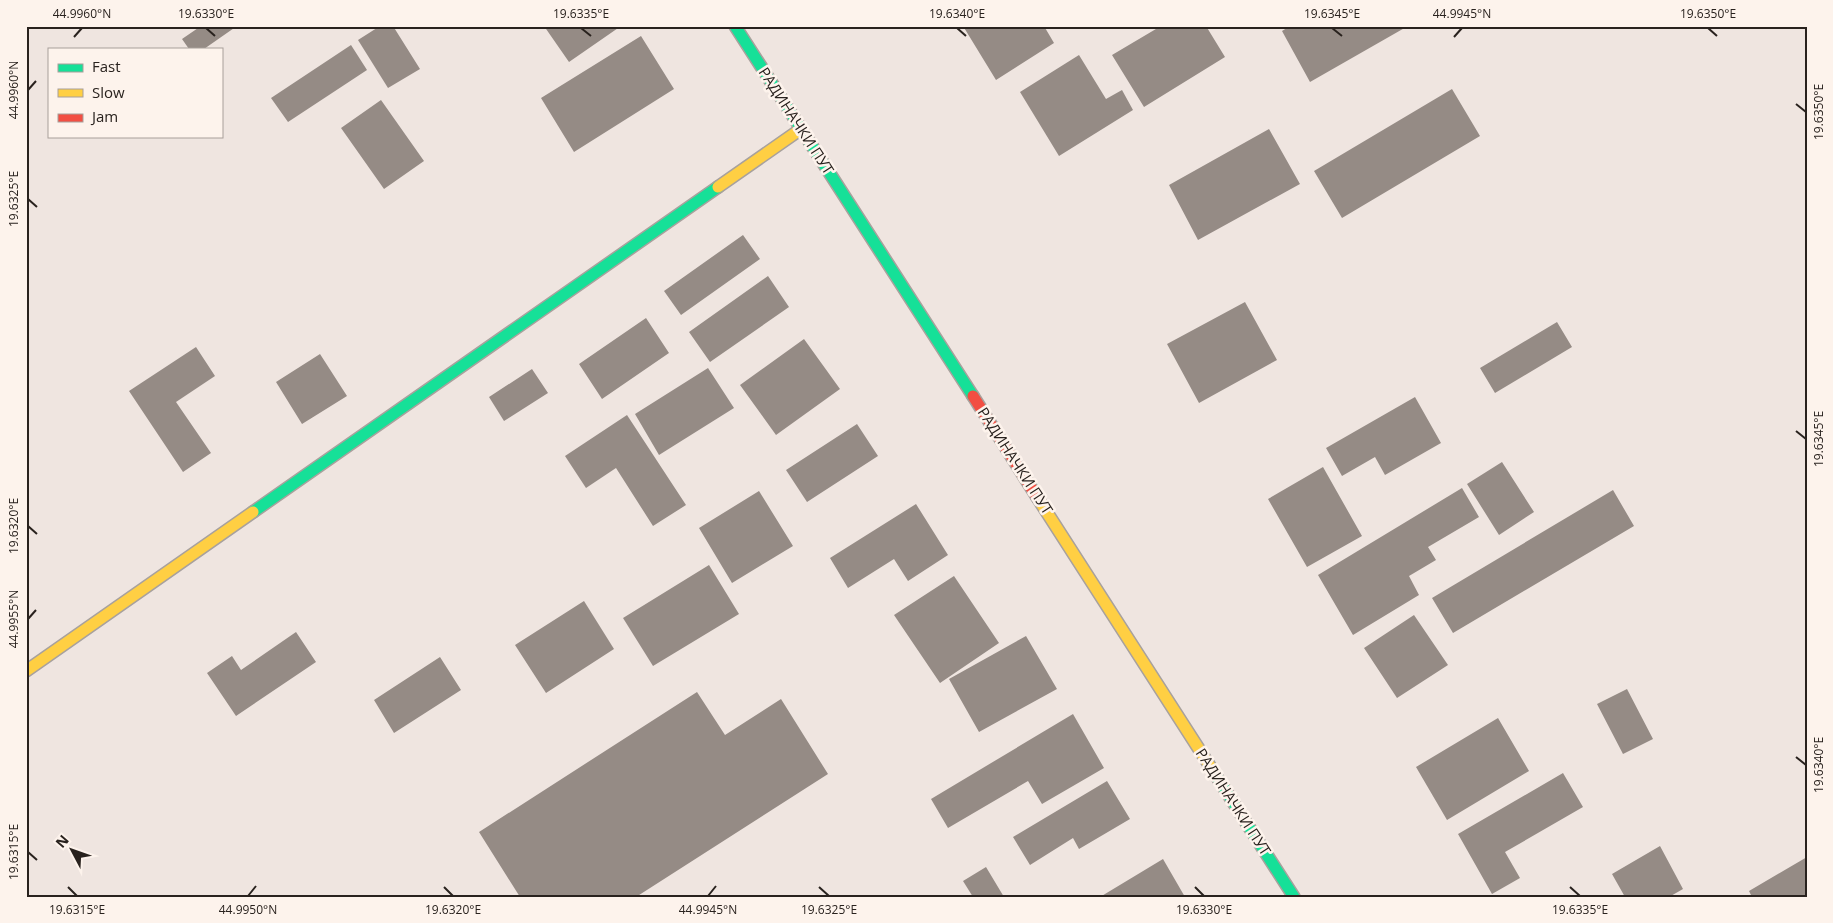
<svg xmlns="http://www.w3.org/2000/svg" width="1833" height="923" font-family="'Open Sans',sans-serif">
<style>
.building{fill:#958b85}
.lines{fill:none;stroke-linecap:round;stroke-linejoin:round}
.fast-casing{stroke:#a8a19d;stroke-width:14}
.slow-casing{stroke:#a8a19d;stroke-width:14}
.jam-casing{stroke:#a8a19d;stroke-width:14}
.fast{stroke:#16e098;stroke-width:11}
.slow{stroke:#ffcf43;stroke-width:11}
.jam{stroke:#f24e42;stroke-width:11}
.ticks{fill:none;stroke:#29221e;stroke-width:2}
.labels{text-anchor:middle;stroke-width:5;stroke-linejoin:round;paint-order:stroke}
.street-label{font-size:15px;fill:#29221e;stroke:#fdf3ec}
.neatline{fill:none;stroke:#29221e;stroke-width:2}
.ticks-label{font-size:12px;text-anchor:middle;fill:#29221e}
</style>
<rect width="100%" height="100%" fill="#efe5e0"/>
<!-- building -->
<path class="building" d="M 201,26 L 237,26 L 204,49 L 189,49 L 182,39 Z
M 380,26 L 393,26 L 420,69 L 388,88 L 358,40 Z
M 544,26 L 621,26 L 569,62 Z
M 963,26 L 1044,26 L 1054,43 L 996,80 Z
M 1161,26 L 1206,26 L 1225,57 L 1144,107 L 1112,55 Z
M 1290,26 L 1408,26 L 1310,82 L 1282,31 Z
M 641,36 L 674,89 L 574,152 L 541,98 Z
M 351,45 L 367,70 L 288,122 L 271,98 Z
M 1079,55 L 1106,99 L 1122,90 L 1133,110 L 1059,156 L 1020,92 Z
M 1452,89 L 1480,136 L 1342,218 L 1314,171 Z
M 381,100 L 424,161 L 384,189 L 341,128 Z
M 1269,129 L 1300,184 L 1198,240 L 1169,185 Z
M 743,235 L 760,259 L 681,315 L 664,291 Z
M 768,276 L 789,307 L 710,362 L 689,332 Z
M 1245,302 L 1277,360 L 1199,403 L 1167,344 Z
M 646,318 L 669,353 L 602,399 L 579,364 Z
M 1557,322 L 1572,347 L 1495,393 L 1480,368 Z
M 804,339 L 840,389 L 776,435 L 740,385 Z
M 196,347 L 215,376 L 176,402 L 211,453 L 183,472 L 129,391 Z
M 320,354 L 347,396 L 302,424 L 276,382 Z
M 708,368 L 734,408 L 659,455 L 635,414 Z
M 532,369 L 548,393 L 504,421 L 489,397 Z
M 1415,397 L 1441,443 L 1385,475 L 1375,457 L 1342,476 L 1326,448 Z
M 627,415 L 686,505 L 653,526 L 616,468 L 586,488 L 565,456 Z
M 857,424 L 878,456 L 807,502 L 786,470 Z
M 1502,462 L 1534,512 L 1499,535 L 1467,484 Z
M 1323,467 L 1362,536 L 1307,567 L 1268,499 Z
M 1462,488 L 1479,517 L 1428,547 L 1436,560 L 1409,576 L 1419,595 L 1353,635 L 1318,575 Z
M 1613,490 L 1634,526 L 1453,633 L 1432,598 Z
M 759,491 L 793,546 L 732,583 L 699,528 Z
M 916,504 L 948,555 L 908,581 L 894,559 L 848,588 L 830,558 Z
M 709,565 L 739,614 L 653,666 L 623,618 Z
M 954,576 L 999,643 L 940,683 L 894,615 Z
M 584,601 L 614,649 L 546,693 L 515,645 Z
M 1414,615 L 1448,665 L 1397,698 L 1364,648 Z
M 296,632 L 316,662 L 236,716 L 207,673 L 232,656 L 241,670 Z
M 1026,636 L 1057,689 L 979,732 L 949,679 Z
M 440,657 L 461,690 L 394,733 L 374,700 Z
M 1627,689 L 1653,739 L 1623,754 L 1597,704 Z
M 697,692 L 725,735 L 781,699 L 828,774 L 636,897 L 520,897 L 479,832 Z
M 1073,714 L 1104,768 L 1042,804 L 1028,781 L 948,828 L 931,799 Z
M 1498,718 L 1529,771 L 1447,820 L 1416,767 Z
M 1563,773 L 1583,807 L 1505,852 L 1520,878 L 1492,894 L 1458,834 Z
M 1107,781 L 1130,819 L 1079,849 L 1073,838 L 1030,865 L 1013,837 Z
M 1660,846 L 1683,889 L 1669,897 L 1625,897 L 1612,874 Z
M 1807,857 L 1807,897 L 1752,897 L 1749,891 Z
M 1163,859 L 1185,897 L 1100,897 Z
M 986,867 L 1004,897 L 973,897 L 963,881 Z"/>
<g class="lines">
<!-- fast casing -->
<g class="fast-casing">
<path id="fast" d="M 735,26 L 973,396
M 253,512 L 718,187
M 1215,774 L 1294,897"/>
</g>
<!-- slow casing -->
<g class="slow-casing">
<path id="slow" d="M 718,187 L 801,129
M 1037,497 L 1215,774
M 26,671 L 253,512"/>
</g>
<!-- jam casing -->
<g class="jam-casing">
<path id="jam" d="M 973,396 L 1037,497"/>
</g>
<!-- fast -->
<use href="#fast" class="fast"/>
<!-- slow -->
<use href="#slow" class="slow"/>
<!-- jam -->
<use href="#jam" class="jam"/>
</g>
<!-- ticks -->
<path class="ticks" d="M 206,28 L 215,36M 581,28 L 591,36M 957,28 L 966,36M 1332,28 L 1342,36M 1708,28 L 1717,36M 74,37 L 82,28M 1454,37 L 1462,28M 28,90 L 36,81M 1796,104 L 1806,112M 28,199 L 37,207M 1796,431 L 1806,439M 28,526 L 37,534M 28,619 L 36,610M 1796,757 L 1806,765M 28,852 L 37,860M 68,887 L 77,896M 444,887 L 453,896M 819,887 L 829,896M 1195,887 L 1204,896M 1570,887 L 1580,896M 248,896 L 256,886M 708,896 L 716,886"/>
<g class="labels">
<!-- street labels -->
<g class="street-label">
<text transform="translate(796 121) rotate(57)" y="5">РАДИНАЧКИ ПУТ</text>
<text transform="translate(1015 461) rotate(57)" y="5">РАДИНАЧКИ ПУТ</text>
<text transform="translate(1233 802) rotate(57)" y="5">РАДИНАЧКИ ПУТ</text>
</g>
</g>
<!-- border -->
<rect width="1833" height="923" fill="none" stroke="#fdf3ec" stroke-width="55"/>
<!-- legend -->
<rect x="48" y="48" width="175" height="90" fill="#fdf3ec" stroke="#a89f9a"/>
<rect x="58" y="64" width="25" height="8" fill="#16e098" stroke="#a89f9a"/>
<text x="92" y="72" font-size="15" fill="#29221e">Fast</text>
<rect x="58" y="89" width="25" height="8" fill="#ffcf43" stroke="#a89f9a"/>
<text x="92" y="98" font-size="15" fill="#29221e">Slow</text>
<rect x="58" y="114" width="25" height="8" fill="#f24e42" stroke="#a89f9a"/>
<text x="92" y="122" font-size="15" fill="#29221e">Jam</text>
<!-- north arrow -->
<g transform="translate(72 850) rotate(311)" stroke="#fdf3ec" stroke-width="4" paint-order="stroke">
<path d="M0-4L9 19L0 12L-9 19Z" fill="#29221e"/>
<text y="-8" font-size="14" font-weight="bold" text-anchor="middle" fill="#29221e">N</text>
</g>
<rect x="28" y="28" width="1778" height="868" class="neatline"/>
<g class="ticks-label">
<text x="82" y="18">44.9960°N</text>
<text x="206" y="18">19.6330°E</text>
<text x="581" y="18">19.6335°E</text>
<text x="957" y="18">19.6340°E</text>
<text x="1332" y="18">19.6345°E</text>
<text x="1462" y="18">44.9945°N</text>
<text x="1708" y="18">19.6350°E</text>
<text transform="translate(14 90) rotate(-90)" y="4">44.9960°N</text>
<text transform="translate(1819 112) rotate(-90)" y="4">19.6350°E</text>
<text transform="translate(14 199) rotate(-90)" y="4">19.6325°E</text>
<text transform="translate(1819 439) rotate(-90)" y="4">19.6345°E</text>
<text transform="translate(14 526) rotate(-90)" y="4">19.6320°E</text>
<text transform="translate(14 619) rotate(-90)" y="4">44.9955°N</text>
<text transform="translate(1819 765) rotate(-90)" y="4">19.6340°E</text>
<text transform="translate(14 852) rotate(-90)" y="4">19.6315°E</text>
<text x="77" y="914">19.6315°E</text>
<text x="248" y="914">44.9950°N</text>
<text x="453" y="914">19.6320°E</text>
<text x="708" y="914">44.9945°N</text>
<text x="829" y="914">19.6325°E</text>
<text x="1204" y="914">19.6330°E</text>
<text x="1580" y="914">19.6335°E</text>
</g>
</svg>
